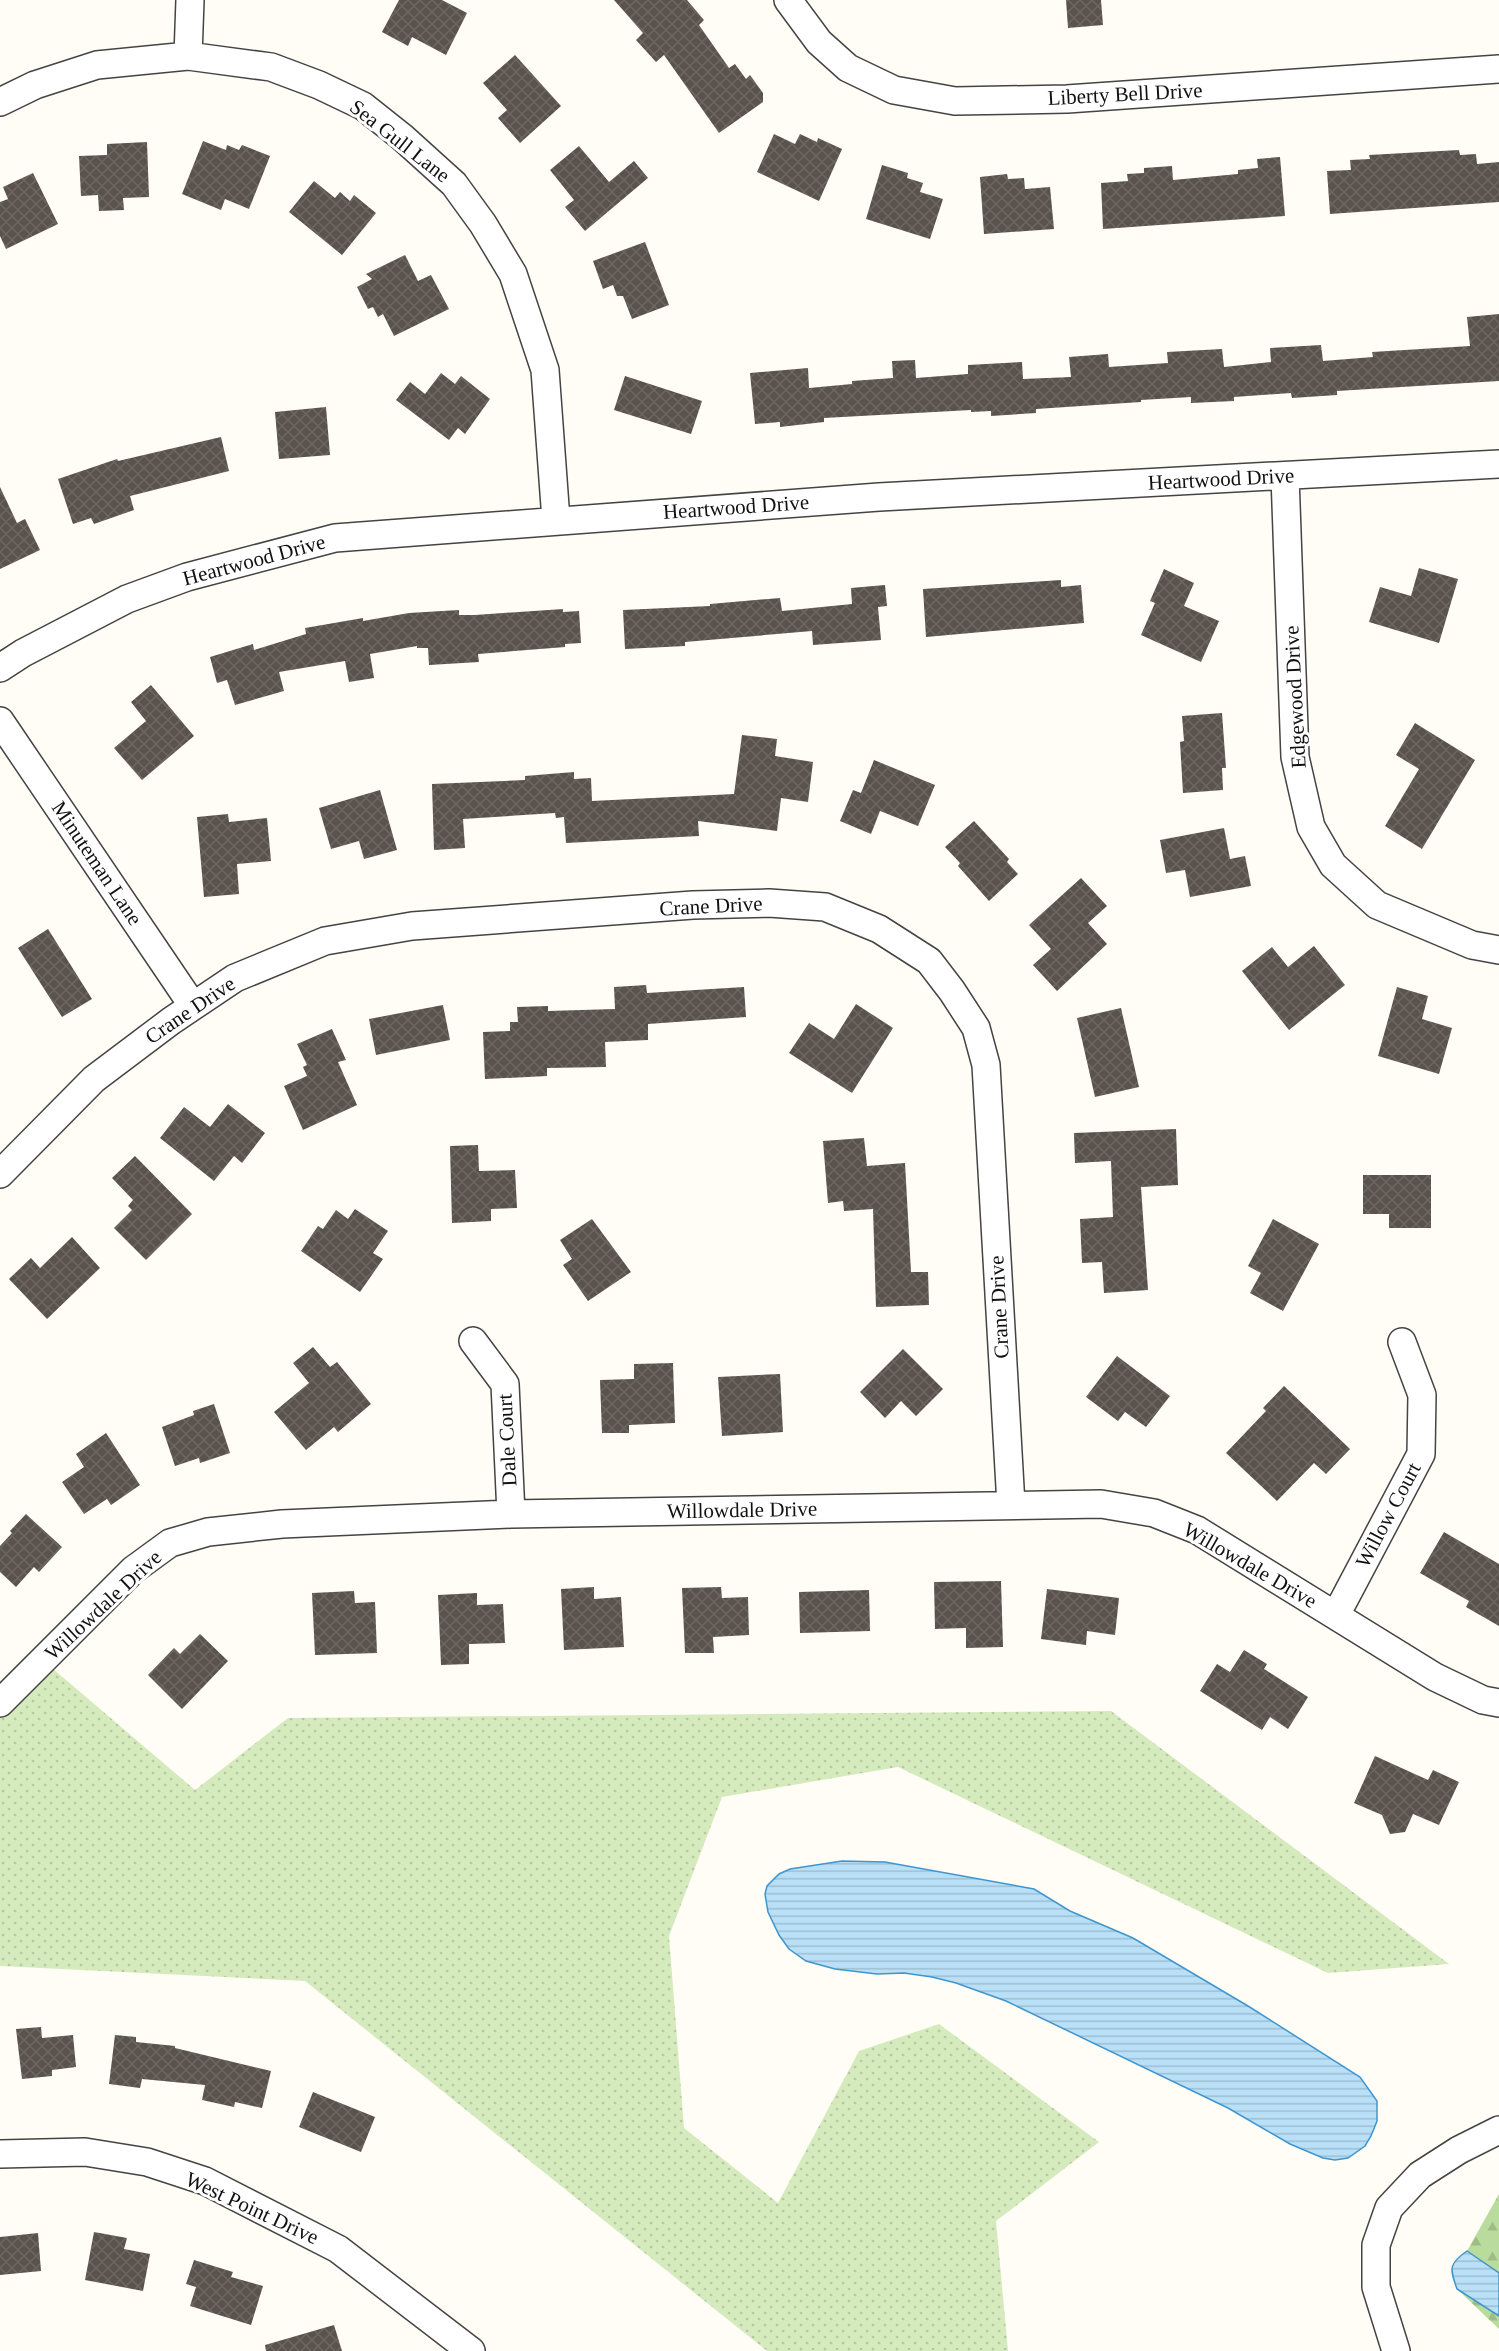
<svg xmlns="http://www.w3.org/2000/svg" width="1499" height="2351" font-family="Georgia,serif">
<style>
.green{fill:url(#green-dots)}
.forest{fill:url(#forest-firs)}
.water{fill:url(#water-rules);stroke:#3f96cf;stroke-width:1.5}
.building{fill:url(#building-cross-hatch)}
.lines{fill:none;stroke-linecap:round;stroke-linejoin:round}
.minor-casing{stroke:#444;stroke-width:30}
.minor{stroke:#fff;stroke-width:27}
.labels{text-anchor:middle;stroke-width:6;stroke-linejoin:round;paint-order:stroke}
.street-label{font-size:21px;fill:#111;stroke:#fff}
</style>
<defs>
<pattern id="green-dots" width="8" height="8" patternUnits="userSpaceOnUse" patternTransform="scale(1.5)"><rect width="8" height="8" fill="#d5ebbd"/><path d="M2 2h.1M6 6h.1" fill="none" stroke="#b6c8a1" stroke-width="1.8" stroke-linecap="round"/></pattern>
<pattern id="forest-firs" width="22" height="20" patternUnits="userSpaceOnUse" patternTransform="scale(1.5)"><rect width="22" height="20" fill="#b9dc9c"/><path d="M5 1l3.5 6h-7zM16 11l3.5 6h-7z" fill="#9ebc85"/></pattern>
<pattern id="water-rules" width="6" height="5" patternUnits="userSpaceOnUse" patternTransform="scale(1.5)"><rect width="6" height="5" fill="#b9e0f7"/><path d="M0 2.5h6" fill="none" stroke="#9ebfd3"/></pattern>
<pattern id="building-cross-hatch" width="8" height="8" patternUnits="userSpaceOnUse" patternTransform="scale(1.5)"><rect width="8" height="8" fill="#5a524d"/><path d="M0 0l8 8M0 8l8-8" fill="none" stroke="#6d6662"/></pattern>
</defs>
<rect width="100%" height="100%" fill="#fffdf5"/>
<!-- green -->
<path class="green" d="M 52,1668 L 195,1790 L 288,1718 L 1111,1711 L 1449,1964 L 1328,1973 L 898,1767 L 722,1797 L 669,1936 L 684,2128 L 778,2203 L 859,2051 L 939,2024 L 1099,2142 L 996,2221 L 1008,2351 L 767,2351 L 305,1981 L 0,1966 L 0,1717 Z"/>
<!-- forest -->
<path class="forest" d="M 1499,2194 L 1499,2329 L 1457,2289 L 1467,2251 Z"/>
<!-- water -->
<path class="water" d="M 842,1861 L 885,1862 L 1034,1889 L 1070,1911 L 1133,1938 L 1248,2006 L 1360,2077 L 1377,2101 L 1377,2121 L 1371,2136 L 1365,2146 L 1348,2158 L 1335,2160 L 1323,2158 L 1290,2144 L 1228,2108 L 1006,2001 L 956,1983 L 932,1977 L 904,1973 L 877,1974 L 835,1969 L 806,1961 L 789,1949 L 779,1935 L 768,1912 L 765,1894 L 767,1886 L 779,1874 L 790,1869 Z
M 1467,2251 L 1499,2273 L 1499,2316 L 1457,2289 C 1450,2269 1448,2264 1467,2251 Z"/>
<!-- building -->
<path class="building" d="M 399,0 L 442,0 L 467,13 L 446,55 L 412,37 L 408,46 L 382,32 Z
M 614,0 L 687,0 L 704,20 L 699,25 L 729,68 L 735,64 L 746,79 L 750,75 L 763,93 L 763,102 L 719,133 L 664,55 L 656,62 L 636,40 L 643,33 Z
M 1066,0 L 1101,0 L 1103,25 L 1068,28 Z
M 515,55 L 561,106 L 520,143 L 498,118 L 507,110 L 483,83 Z
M 774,134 L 795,144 L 800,134 L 817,142 L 818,138 L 842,149 L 819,201 L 757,172 Z
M 203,141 L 226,150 L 227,145 L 239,150 L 242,145 L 270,156 L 249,209 L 225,199 L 221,210 L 182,194 Z
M 147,142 L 149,197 L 123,198 L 124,210 L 99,211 L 98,195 L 81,196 L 79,156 L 107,155 L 107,144 Z
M 579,146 L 609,182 L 634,161 L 648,178 L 585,231 L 565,207 L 574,200 L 550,170 Z
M 1459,150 L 1460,155 L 1476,154 L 1477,164 L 1499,162 L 1499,202 L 1330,214 L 1327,171 L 1351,170 L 1350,160 L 1370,159 L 1369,155 Z
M 1280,157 L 1285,216 L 1103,229 L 1101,183 L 1128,181 L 1127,174 L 1144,173 L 1144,168 L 1172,166 L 1173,180 L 1238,174 L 1238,170 L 1258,168 L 1257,159 Z
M 882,165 L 908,173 L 907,178 L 923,183 L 920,192 L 943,199 L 930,239 L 866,219 Z
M 33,173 L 58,224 L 6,249 L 0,236 L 0,202 L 8,199 L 3,187 Z
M 1007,174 L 1008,179 L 1024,178 L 1025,189 L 1050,187 L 1054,229 L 984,234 L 980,177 Z
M 314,181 L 335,198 L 340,192 L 350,201 L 354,195 L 376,213 L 342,255 L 289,212 Z
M 645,242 L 669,305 L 632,319 L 623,296 L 617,296 L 613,285 L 603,289 L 593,261 Z
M 405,255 L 418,281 L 431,275 L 449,309 L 394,336 L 383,314 L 378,317 L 373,307 L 368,309 L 357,287 L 372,279 L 366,274 Z
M 1499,314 L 1499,381 L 1337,391 L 1337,395 L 1292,398 L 1291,393 L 1234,397 L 1234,401 L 1191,403 L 1191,397 L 1141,400 L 1141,402 L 1036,409 L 1036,413 L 991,416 L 991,411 L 971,412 L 971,410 L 824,418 L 824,422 L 780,427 L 780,422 L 755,424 L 750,373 L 808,368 L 809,388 L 852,384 L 852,381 L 893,378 L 892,361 L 915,360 L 916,378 L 968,374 L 968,365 L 1022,362 L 1023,379 L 1071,377 L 1069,357 L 1108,354 L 1109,367 L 1168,363 L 1167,352 L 1222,349 L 1224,367 L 1271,362 L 1270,348 L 1321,345 L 1323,361 L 1373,357 L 1372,352 L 1470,346 L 1467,317 Z
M 441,373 L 455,384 L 461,376 L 490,399 L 465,434 L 458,428 L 449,440 L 396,400 L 410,382 L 425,394 Z
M 625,376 L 702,401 L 691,434 L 614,410 Z
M 326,407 L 330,455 L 279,459 L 275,412 Z
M 221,437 L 229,471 L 130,496 L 134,510 L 94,524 L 91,518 L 73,524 L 58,479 L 117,459 L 118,461 Z
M 0,487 L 17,523 L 25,519 L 40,550 L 0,569 Z
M 1419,568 L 1458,579 L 1439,643 L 1369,622 L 1380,587 L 1411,596 Z
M 1164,569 L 1194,583 L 1184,606 L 1219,621 L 1201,662 L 1141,635 L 1155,603 L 1150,601 Z
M 1061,580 L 1061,587 L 1081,585 L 1084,623 L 926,637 L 923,589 Z
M 885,585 L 887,606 L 878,607 L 881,640 L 813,645 L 812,631 L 685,642 L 685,646 L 625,649 L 623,610 L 710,606 L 710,604 L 780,598 L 782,611 L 852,604 L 851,588 Z
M 563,609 L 563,612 L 579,611 L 581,643 L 565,644 L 565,647 L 478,654 L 479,662 L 429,665 L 428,648 L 417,648 L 417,646 L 370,654 L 374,678 L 349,682 L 345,661 L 279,672 L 284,691 L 235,705 L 227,680 L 217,683 L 210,657 L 253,644 L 254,650 L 306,634 L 305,628 L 363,618 L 363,621 L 409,613 L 459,610 L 459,615 L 475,615 Z
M 151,685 L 194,736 L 142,780 L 114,748 L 146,721 L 131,702 Z
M 1222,713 L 1226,768 L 1222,768 L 1223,790 L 1183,793 L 1180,742 L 1184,741 L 1182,716 Z
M 1415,723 L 1475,760 L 1422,849 L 1385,826 L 1419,769 L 1396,755 Z
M 742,735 L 777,739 L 775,756 L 813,762 L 808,802 L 781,798 L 777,831 L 698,821 L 699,836 L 566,843 L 564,817 L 556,818 L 555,813 L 463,819 L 465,848 L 434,850 L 432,784 L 525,780 L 525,776 L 574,772 L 574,779 L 591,778 L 592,801 L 734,794 Z
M 874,760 L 935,785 L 918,826 L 880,811 L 871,834 L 840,821 L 853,790 L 861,793 Z
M 380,790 L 397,850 L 364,859 L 359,841 L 331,849 L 319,808 Z
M 228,814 L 229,822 L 267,818 L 271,861 L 237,864 L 239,894 L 204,897 L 197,817 Z
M 974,821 L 1009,859 L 1007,862 L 1018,874 L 989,901 L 958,866 L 960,863 L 945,847 Z
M 1224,828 L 1230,859 L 1245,856 L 1251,886 L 1190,897 L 1185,870 L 1166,873 L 1160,840 Z
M 1081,878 L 1107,906 L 1088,923 L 1107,944 L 1057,991 L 1033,965 L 1051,949 L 1029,925 Z
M 48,929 L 92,999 L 62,1017 L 18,948 Z
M 1314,946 L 1345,985 L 1289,1030 L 1242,971 L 1272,947 L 1288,967 Z
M 646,985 L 647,993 L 744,987 L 746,1017 L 648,1024 L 648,1040 L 605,1042 L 606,1067 L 547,1068 L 547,1076 L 485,1079 L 483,1032 L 510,1031 L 510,1022 L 518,1022 L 517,1007 L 548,1006 L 548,1011 L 615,1009 L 614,987 Z
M 1397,987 L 1428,996 L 1422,1019 L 1452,1028 L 1439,1074 L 1378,1056 Z
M 856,1004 L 893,1028 L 852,1093 L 789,1053 L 809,1023 L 834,1039 Z
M 443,1005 L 450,1040 L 376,1055 L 369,1019 Z
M 1121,1008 L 1139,1087 L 1095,1097 L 1077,1018 Z
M 332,1029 L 346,1060 L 338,1062 L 357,1105 L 303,1130 L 284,1086 L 307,1076 L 303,1067 L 307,1065 L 297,1044 Z
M 228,1104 L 265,1133 L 242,1163 L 234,1156 L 214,1181 L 160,1138 L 184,1107 L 210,1127 Z
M 1176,1129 L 1178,1185 L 1141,1187 L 1148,1290 L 1104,1293 L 1102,1262 L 1082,1263 L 1080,1219 L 1113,1217 L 1111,1161 L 1075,1163 L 1074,1133 Z
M 864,1138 L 867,1166 L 905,1163 L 911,1272 L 928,1272 L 929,1305 L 876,1307 L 873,1209 L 844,1211 L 843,1201 L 828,1203 L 823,1141 Z
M 478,1145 L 479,1171 L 515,1170 L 517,1208 L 491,1209 L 491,1221 L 452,1223 L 450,1146 Z
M 135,1156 L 192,1214 L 146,1260 L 114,1228 L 132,1210 L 128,1206 L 133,1200 L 112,1178 Z
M 1363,1175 L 1431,1175 L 1431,1228 L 1389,1228 L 1389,1214 L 1363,1214 Z
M 355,1209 L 388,1231 L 373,1253 L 383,1259 L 360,1292 L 301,1251 L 318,1226 L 323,1229 L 336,1210 L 348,1219 Z
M 592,1219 L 631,1272 L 588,1301 L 563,1265 L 572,1259 L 560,1240 Z
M 1273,1219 L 1319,1244 L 1283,1311 L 1250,1293 L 1261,1273 L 1248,1266 Z
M 72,1237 L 100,1268 L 47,1319 L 9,1279 L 31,1258 L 40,1268 Z
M 313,1347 L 330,1367 L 337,1362 L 371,1404 L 338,1432 L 334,1427 L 306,1450 L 274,1412 L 309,1383 L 293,1363 Z
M 903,1349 L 943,1389 L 916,1416 L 901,1401 L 885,1418 L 860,1392 Z
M 1117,1356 L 1170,1396 L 1146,1427 L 1125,1412 L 1118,1421 L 1086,1397 Z
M 673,1363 L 675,1423 L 629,1425 L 629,1433 L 602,1433 L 600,1380 L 634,1379 L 634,1364 Z
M 780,1374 L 783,1432 L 722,1436 L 718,1377 Z
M 1284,1386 L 1350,1449 L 1326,1474 L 1314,1463 L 1277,1501 L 1226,1453 L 1266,1411 L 1263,1408 Z
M 214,1404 L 230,1453 L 200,1463 L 199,1458 L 175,1466 L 162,1427 L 194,1415 L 193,1411 Z
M 106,1433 L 140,1485 L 111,1505 L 107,1499 L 84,1514 L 62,1482 L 84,1467 L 76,1454 Z
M 26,1514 L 62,1547 L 39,1572 L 34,1567 L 16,1587 L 0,1572 L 0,1546 L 12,1533 L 10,1531 Z
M 1444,1532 L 1499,1564 L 1499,1626 L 1466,1607 L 1469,1601 L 1420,1573 Z
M 1001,1581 L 1003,1647 L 966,1648 L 966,1628 L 935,1629 L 934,1582 Z
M 594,1587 L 594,1599 L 621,1597 L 624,1647 L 564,1650 L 561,1589 Z
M 721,1587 L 722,1598 L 748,1597 L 749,1635 L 713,1637 L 714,1653 L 685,1653 L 682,1588 Z
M 1047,1589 L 1119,1598 L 1115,1635 L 1087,1631 L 1086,1645 L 1041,1639 Z
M 869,1590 L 870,1631 L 800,1633 L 799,1592 Z
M 354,1591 L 355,1603 L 375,1602 L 377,1653 L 315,1655 L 312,1593 Z
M 477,1593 L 477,1605 L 503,1604 L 505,1643 L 469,1644 L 469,1664 L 441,1665 L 438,1595 Z
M 200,1634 L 228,1661 L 182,1709 L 148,1675 L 174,1648 L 180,1654 Z
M 1244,1650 L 1267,1664 L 1264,1669 L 1308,1697 L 1288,1729 L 1270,1717 L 1262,1730 L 1200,1691 L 1217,1664 L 1230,1672 Z
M 1375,1756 L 1428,1780 L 1433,1770 L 1459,1782 L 1439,1825 L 1413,1814 L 1405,1832 L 1390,1834 L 1382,1815 L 1354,1803 Z
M 41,2027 L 42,2038 L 73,2035 L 76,2067 L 52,2070 L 52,2076 L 22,2079 L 16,2029 Z
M 115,2035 L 136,2037 L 136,2042 L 175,2046 L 175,2048 L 271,2071 L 262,2108 L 235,2102 L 234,2107 L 202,2100 L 205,2085 L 142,2079 L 140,2088 L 109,2084 Z
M 313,2092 L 375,2117 L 361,2152 L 299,2127 Z
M 94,2232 L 127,2238 L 124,2249 L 150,2254 L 143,2291 L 85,2280 Z
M 38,2233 L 41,2271 L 0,2275 L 0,2237 Z
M 194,2260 L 233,2272 L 231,2277 L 263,2286 L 251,2325 L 190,2306 L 196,2287 L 186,2284 Z
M 334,2325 L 342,2351 L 266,2351 L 265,2345 Z"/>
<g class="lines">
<!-- minor casing -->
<g class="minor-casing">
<path id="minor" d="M 788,0 L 819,42 L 848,68 L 894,90 L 955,101 L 1067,99 L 1499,69
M 188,56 L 190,0
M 0,102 L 35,85 L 97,65 L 188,56 L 271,67 L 319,85 L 363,106 L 402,137 L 454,184 L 483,224 L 513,274 L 545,370 L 556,520
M 1285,476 L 1295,757 L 1311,827 L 1333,865 L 1377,905 L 1472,945 L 1499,950
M 0,668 L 23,653 L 127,599 L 187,577 L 335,538 L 879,497 L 1499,464
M 0,721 L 193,1006
M 0,1174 L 94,1079 L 171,1021 L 235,978 L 325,941 L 412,926 L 693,905 L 769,903 L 825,907 L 879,929 L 929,961 L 952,991 L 976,1028 L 986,1065 L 1011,1505
M 473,1341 L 505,1384 L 511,1514
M 1336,1615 L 1421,1454 L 1422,1395 L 1402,1342
M 0,1703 L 133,1570 L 170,1543 L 208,1532 L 282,1524 L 511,1514 L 1101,1504 L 1154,1513 L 1197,1530 L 1435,1677 L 1483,1700 L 1499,1703
M 0,2154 L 85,2152 L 147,2162 L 205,2181 L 338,2249 L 471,2351
M 1396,2351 L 1376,2287 L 1376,2245 L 1389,2208 L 1420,2175 L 1459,2150 L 1499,2130"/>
</g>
<!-- minor -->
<use href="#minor" class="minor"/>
</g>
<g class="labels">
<!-- street labels -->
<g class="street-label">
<text transform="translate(1125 94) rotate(-3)" y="7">Liberty Bell Drive</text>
<text transform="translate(400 141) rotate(38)" y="7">Sea Gull Lane</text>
<text transform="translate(1221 479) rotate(-3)" y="7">Heartwood Drive</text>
<text transform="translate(736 507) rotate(-4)" y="7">Heartwood Drive</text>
<text transform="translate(254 560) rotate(-15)" y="7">Heartwood Drive</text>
<text transform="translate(1295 697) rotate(-93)" y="7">Edgewood Drive</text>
<text transform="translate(97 863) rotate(56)" y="7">Minuteman Lane</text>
<text transform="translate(711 906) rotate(-3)" y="7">Crane Drive</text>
<text transform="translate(190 1010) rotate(-34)" y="7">Crane Drive</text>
<text transform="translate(999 1307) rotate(-93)" y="7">Crane Drive</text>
<text transform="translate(507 1440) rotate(-93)" y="7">Dale Court</text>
<text transform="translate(742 1510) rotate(-1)" y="7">Willowdale Drive</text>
<text transform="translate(1388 1515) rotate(-62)" y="7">Willow Court</text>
<text transform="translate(1250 1565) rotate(30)" y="7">Willowdale Drive</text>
<text transform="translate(103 1605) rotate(-43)" y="7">Willowdale Drive</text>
<text transform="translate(252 2208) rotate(25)" y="7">West Point Drive</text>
</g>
</g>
</svg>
